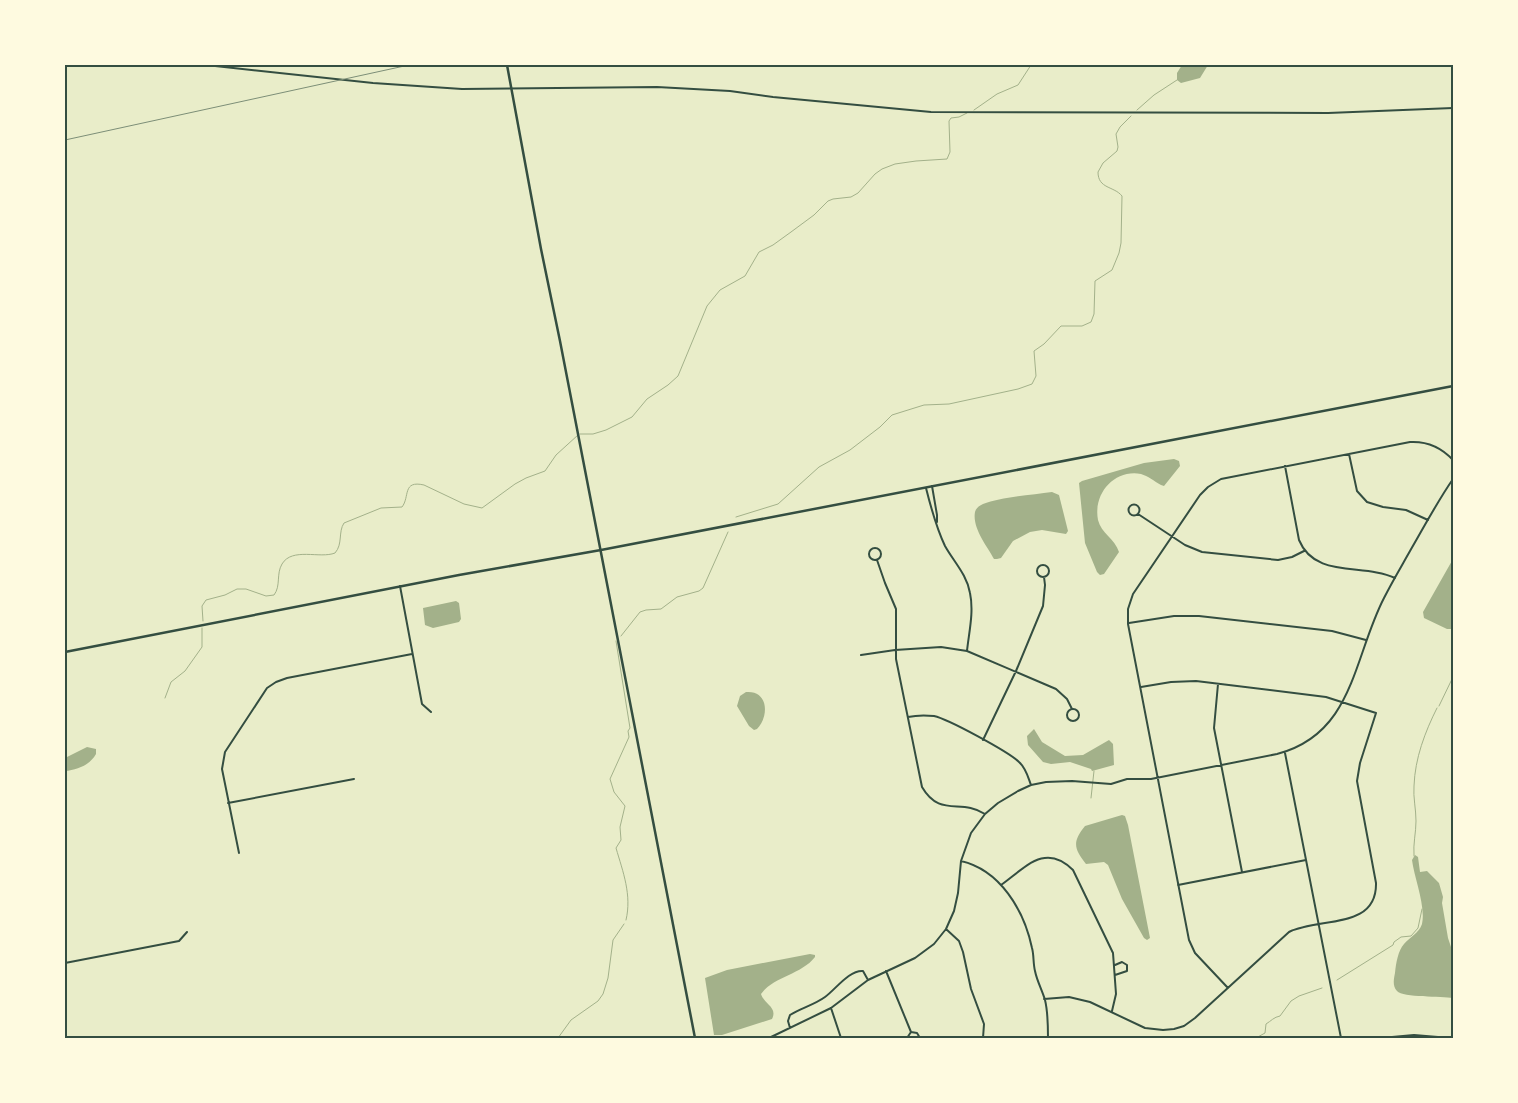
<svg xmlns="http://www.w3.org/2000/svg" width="1518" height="1103" font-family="'Sofia Sans Condensed',sans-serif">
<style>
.water{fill:#a3b18a}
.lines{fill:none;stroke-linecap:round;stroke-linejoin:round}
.stream{stroke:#a3b18a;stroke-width:1}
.minor{stroke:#344e41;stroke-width:2}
.tertiary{stroke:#344e41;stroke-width:2.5}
.secondary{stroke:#344e41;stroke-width:2.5}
.rail{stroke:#7c8e77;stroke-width:1}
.neatline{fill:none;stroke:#344e41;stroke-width:2}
</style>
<rect width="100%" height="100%" fill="#e9edc9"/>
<!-- water -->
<path class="water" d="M 1182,65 L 1208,65 L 1200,78 L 1181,83 L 1177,80 L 1177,73 Z
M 1174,459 L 1179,461 L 1180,466 L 1164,486 L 1161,485 C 1154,481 1148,476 1141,474 C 1114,469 1093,494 1098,520 C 1101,533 1115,539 1119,552 L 1104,574 L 1100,575 L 1097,572 L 1085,543 L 1079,483 L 1082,481 L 1144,463 Z
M 1052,492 L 1059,495 L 1068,531 L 1066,534 L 1042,530 L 1030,532 L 1013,541 L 1001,558 L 997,559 L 994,559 C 987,546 972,528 975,512 C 976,508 979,506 983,504 C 1001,497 1032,495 1052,492 Z
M 1453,559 L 1453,629 L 1447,629 L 1424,618 L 1423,612 Z
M 456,601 L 459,603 L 461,619 L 459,622 L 433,628 L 425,625 L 423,608 Z
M 746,692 C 769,690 769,717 757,729 L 754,730 L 749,726 L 737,706 L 740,696 Z
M 1034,729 L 1042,742 L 1065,756 L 1083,755 L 1109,740 L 1113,744 L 1114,765 L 1092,771 L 1091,769 L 1070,762 L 1051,764 L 1043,762 L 1028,745 L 1027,736 Z
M 87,747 L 96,749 L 96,754 C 90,765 77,770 65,771 L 65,758 Z
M 1122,815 L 1125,816 L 1128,825 L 1150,938 L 1147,940 L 1144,938 L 1122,899 L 1108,865 L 1104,862 L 1086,864 C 1074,849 1072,842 1085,826 Z
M 1415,855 L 1418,857 L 1420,872 L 1427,871 L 1439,883 L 1443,897 L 1442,903 L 1448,938 L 1453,953 L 1453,998 C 1442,996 1403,998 1397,991 C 1392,986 1394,978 1395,973 C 1396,963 1398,951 1404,944 C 1410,937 1419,933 1422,924 C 1426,906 1414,877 1412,860 Z
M 810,954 L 815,955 L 815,957 C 801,975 774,976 761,994 C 764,1004 778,1007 772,1019 L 722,1035 L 714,1035 L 705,978 L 727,970 Z"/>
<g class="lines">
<!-- stream -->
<path class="stream" d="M 974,110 L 997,94 L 1018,85 L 1031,65
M 1137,110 L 1154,95 L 1177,80
M 580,434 L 593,434 L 606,430 L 632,417 L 647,399 L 668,385 L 678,376 L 707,306 L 720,290 L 745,276 L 759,252 L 773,245 L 791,232 L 814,215 L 828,201 L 833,199 L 851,197 L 858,193 L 875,174 L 882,169 L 895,164 L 916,161 L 947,159 L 950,152 L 949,121 L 951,118 L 959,117 L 967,113
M 736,517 L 778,504 L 819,467 L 850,450 L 880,427 L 892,415 L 924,405 L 949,404 L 1018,389 L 1032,384 L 1036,376 L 1034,351 L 1044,344 L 1061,326 L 1082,326 L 1091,322 L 1094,314 L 1095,281 L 1112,270 L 1119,253 L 1121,243 L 1122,196 C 1114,186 1098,189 1098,172 L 1103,163 L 1117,151 L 1118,147 L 1116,134 L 1120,127 L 1131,116
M 203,621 L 202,606 L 206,600 L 225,595 L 237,589 L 246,589 L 266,596 L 274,595 C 281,586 276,574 282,564 C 292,547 320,559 335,553 C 343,544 338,532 344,523 L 381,508 L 402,507 C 410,497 402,480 424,485 L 464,504 L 482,508 L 515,484 L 526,478 L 545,471 L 556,455 L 578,435
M 621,636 L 640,612 L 646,610 L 661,609 L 677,597 L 699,591 L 703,588 L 728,532
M 616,641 L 630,728 L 628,731 L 629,737 L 610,779 L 614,792 L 625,806 L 620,827 L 621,840 L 616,848 C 623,872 632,895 626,920
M 165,698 L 171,682 L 185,671 L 202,647 L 202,628
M 1439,706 L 1453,677
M 1091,798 L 1094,771
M 1414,856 C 1413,843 1416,833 1416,821 C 1416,809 1413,797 1414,786 C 1415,758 1425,732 1437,708
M 1337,980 L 1393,945 L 1394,942 L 1401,937 L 1411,936 L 1418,928 L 1422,909
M 558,1038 L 571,1020 L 598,1001 L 603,994 L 608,978 L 613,940 L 624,924
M 1256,1038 L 1265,1033 L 1266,1024 C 1271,1021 1274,1017 1280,1016 L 1291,1001 L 1299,996 L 1322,988"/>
<!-- minor -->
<path class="minor" d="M 206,65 L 373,83 L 462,89 L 657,87 L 730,91 L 773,97 L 931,112 L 1328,113 L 1453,108
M 1349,454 L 1357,491 L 1367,502 L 1383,507 L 1406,510 L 1428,520
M 1285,466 L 1299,540 C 1315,579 1363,563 1395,578
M 932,486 L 937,515 L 937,522
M 926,488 C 931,508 936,527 945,546 C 954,562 967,575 970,593 C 974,612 969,632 967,651
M1128.5 510a5.5 5.5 0 1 1 11 0a5.5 5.5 0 1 1-11 0Z
M 1138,514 L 1185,545 L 1202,552 L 1278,560 L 1292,557 L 1304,551
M869 554a6 6 0 1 1 12 0a6 6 0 1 1-12 0Z
M 877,560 L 885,583 L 896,609 L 896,659 L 922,787 C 940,818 961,798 985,814
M1037 571a6 6 0 1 1 12 0a6 6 0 1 1-12 0Z
M 400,586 L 422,704 L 431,712
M 1129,623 L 1174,616 L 1199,616 L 1332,631 L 1366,640
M 861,655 L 895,650 L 941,647 L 967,651 L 1056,689 L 1067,699 L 1072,709
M 1218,684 L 1214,728 L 1242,872
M1067 715a6 6 0 1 1 12 0a6 6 0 1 1-12 0Z
M 908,717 C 917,715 925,715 934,716 C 948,719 1009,752 1019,762 C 1026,768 1028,777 1031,785
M 983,740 L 1016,671 L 1043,606 L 1045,585 L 1044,577
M 1285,753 L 1341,1038
M 228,803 L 354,779
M 239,853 L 222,769 L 225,752 L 267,688 L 276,682 L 287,678 L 412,654
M 961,861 C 1000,870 1024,910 1032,948 C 1034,955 1033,963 1035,971 C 1037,981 1042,990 1045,1000 C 1048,1012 1048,1025 1048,1038
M 1001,885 C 1025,868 1045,842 1073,870 L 1113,953 L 1116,994 L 1112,1011
M 1178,885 L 1306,860
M 946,929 L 959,941 L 963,952 L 971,989 L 984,1024 L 983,1038
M 65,963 L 179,941 L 187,932
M 1115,965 L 1122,962 L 1127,965 L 1127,971 L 1115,975
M 886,971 L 911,1032
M 1228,988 L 1195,953 L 1189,940 L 1128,624 L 1128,609 L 1133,594 L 1200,495 L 1208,487 L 1221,479 L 1410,442 C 1428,441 1441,447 1453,460
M 1044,999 L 1069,997 L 1090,1002 L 1145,1028 L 1163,1030 L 1174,1029 L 1184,1026 L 1195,1018 L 1289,932 C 1319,917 1377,930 1376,883 L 1357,781 L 1360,763 L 1376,713 L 1326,697 L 1196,681 L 1171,682 L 1141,687
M 831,1008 L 841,1038
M 790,1028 L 788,1021 L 790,1015 C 801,1008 814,1005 825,997 C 836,989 849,970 863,971 L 868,980
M 911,1032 L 917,1033 L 920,1038
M 769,1038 L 831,1008 L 868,980 L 915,958 L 934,944 L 946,929 L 954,911 L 958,893 L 961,861 L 971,833 L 985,814 L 998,803 L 1018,791 L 1031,785 L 1046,782 L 1072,781 L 1111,784 L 1127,779 L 1151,779 L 1277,754 C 1354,734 1353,658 1384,598 C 1392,582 1401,567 1410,551 C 1424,527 1437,502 1453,479
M 907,1038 L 911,1032
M 1381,1038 L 1414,1035 L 1450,1038"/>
<!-- tertiary -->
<path class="tertiary" d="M 507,65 L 541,249 L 560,341 L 695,1038"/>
<!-- secondary -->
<path class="secondary" d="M 65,652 L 459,575 L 601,550 L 1453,386"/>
<!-- rail -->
<path class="rail" d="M 65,140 L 409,65"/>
</g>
<!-- border -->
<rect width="1518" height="1103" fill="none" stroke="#fefae0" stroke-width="132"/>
<rect x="66" y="66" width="1386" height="971" class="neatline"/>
</svg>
